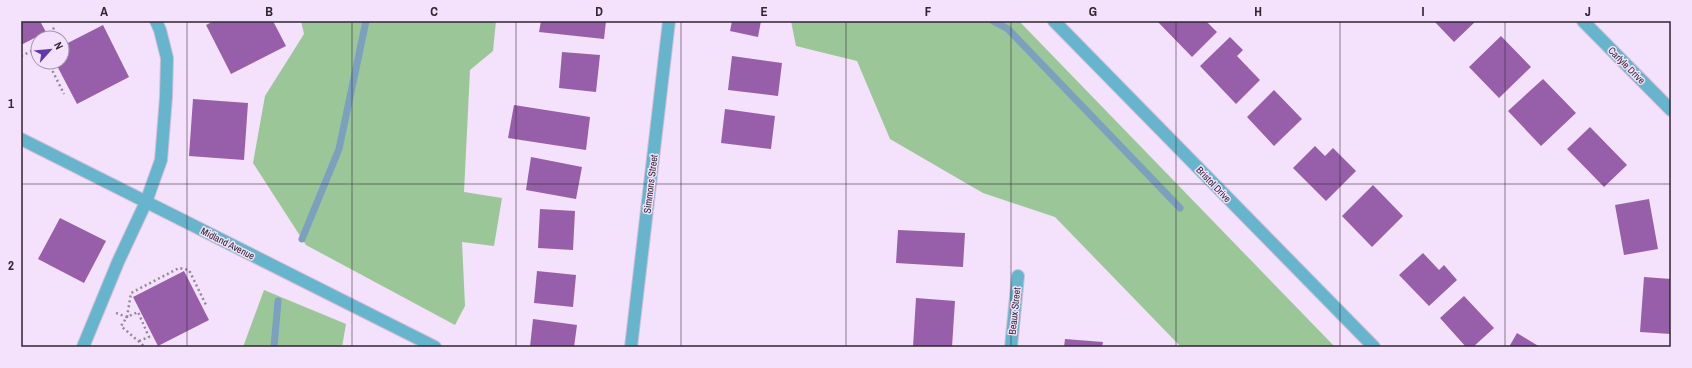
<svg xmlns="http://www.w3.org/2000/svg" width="1692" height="368" font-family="'Archivo Narrow',sans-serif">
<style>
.green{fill:#9ac698}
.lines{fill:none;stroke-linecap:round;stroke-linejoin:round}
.stream{stroke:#7da0be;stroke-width:7}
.building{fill:#975ea9}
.minor-casing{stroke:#d1bfd7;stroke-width:14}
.path{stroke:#96889b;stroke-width:2.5;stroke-dasharray:2 3;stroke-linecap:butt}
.minor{stroke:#67b4cd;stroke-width:12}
.grid{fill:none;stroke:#2f2632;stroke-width:1;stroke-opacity:0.55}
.labels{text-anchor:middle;stroke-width:3;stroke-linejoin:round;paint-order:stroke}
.street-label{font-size:10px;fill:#2f2632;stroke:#f4e1fb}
.neatline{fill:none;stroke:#2f2632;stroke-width:1.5}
.grid-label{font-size:13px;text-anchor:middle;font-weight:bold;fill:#2f2632}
</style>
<rect width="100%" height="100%" fill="#f4e1fb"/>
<!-- green -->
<path class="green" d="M 301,21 L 496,21 L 493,51 L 470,70 L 464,192 L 502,198 L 494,246 L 462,242 L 465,306 L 455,325 L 306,245 L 253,163 L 265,96 L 304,34 Z
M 791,21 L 1019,21 L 1335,347 L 1181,347 L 1055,217 L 983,193 L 890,139 L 857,61 L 796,46 Z
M 264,290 L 346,324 L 342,347 L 243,347 Z"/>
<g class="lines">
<!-- stream -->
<path class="stream" d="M 993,21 L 1008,29 L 1180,208
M 302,239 L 339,149 L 366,21
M 274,347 L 278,301"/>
</g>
<!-- building -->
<path class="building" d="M 21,21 L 40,21 L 46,32 L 21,45 Z
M 214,21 L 273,21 L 286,46 L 231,74 L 206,25 Z
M 541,21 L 606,21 L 604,39 L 539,32 Z
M 732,21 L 761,21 L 758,37 L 730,31 Z
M 1157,21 L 1206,21 L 1217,32 L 1192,57 Z
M 1434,21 L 1476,21 L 1454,42 Z
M 103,25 L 129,77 L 77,104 L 55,62 L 62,62 L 62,46 Z
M 1501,36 L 1531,67 L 1499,98 L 1469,67 Z
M 1230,37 L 1243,50 L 1237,56 L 1260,80 L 1236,104 L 1200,66 Z
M 562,52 L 600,55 L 596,92 L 559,88 Z
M 732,56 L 782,63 L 778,96 L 728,90 Z
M 1543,79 L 1576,113 L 1541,146 L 1508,111 Z
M 1274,90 L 1302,119 L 1274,146 L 1247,117 Z
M 193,99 L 248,103 L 244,160 L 189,156 Z
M 514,105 L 590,117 L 586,150 L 508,138 Z
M 725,109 L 775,116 L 771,149 L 721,143 Z
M 1590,127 L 1627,165 L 1604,187 L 1567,149 Z
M 1315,146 L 1325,156 L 1333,148 L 1356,171 L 1326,201 L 1293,168 Z
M 531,157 L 582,167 L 576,199 L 526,190 Z
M 1373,185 L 1403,216 L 1372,247 L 1342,216 Z
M 1649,199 L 1658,249 L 1624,255 L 1615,205 Z
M 540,209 L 575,211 L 573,250 L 538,248 Z
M 60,218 L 106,241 L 84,283 L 38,259 Z
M 898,230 L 965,233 L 963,267 L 896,263 Z
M 1423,253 L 1439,270 L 1444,265 L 1457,280 L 1429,306 L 1399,275 Z
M 184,271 L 209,320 L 158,346 L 133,297 Z
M 537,271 L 576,275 L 573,307 L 534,303 Z
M 1644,277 L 1671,279 L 1671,334 L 1640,332 Z
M 1464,296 L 1494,328 L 1473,347 L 1466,347 L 1440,318 Z
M 916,298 L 955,301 L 952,347 L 913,347 Z
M 533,319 L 577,325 L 574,347 L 530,347 Z
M 1517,333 L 1540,347 L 1509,347 Z
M 1065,339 L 1103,342 L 1102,347 L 1064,347 Z"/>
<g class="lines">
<!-- minor casing -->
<g class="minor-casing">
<path id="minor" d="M 1054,21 L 1374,347
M 1583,21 L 1671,110
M 21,139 L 435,347
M 83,347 L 118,262 L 146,202 L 161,160 L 166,97 L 167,58 L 160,30 L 156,21
M 631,347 L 669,21
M 1011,347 L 1018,276"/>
</g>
<!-- path -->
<path class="path" d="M 48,38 L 55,26
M 21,56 L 38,48
M 48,62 L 64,94
M 116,313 L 127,317 L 121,326 L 145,347
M 139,341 L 149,337 L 138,312 L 127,317 L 131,293 L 179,268 L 189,270 L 207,307"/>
<!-- minor -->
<use href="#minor" class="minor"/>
</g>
<!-- grid -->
<path class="grid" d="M 187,21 L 187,347M 352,21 L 352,347M 516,21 L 516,347M 681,21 L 681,347M 846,21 L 846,347M 1011,21 L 1011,347M 1176,21 L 1176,347M 1340,21 L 1340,347M 1505,21 L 1505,347M 21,184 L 1671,184"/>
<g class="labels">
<!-- street labels -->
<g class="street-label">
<text transform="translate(1627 65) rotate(45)" y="4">Carlyle Drive</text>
<text transform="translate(650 184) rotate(-83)" y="4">Simmons Street</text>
<text transform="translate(1214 184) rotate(46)" y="4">Bristol Drive</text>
<text transform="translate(228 243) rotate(27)" y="4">Midland Avenue</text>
<text transform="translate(1014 311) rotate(-84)" y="4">Beaux Street</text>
</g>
</g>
<!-- border -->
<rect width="1692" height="368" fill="none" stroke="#f4e1fb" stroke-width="44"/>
<!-- north arrow -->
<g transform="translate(50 50) rotate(63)"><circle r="19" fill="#f4e1fb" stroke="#a596ab"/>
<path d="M0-3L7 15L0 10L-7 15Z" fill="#6337af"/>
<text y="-6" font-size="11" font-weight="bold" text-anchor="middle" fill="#2f2632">N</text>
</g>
<rect x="22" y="22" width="1648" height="324" class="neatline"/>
<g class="grid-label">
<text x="104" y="16">A</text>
<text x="269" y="16">B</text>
<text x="434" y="16">C</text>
<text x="599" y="16">D</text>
<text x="764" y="16">E</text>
<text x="928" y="16">F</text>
<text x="1093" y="16">G</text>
<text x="1258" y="16">H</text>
<text x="1423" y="16">I</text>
<text x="1588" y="16">J</text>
<text x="11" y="108">1</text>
<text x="11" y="270">2</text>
</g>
</svg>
